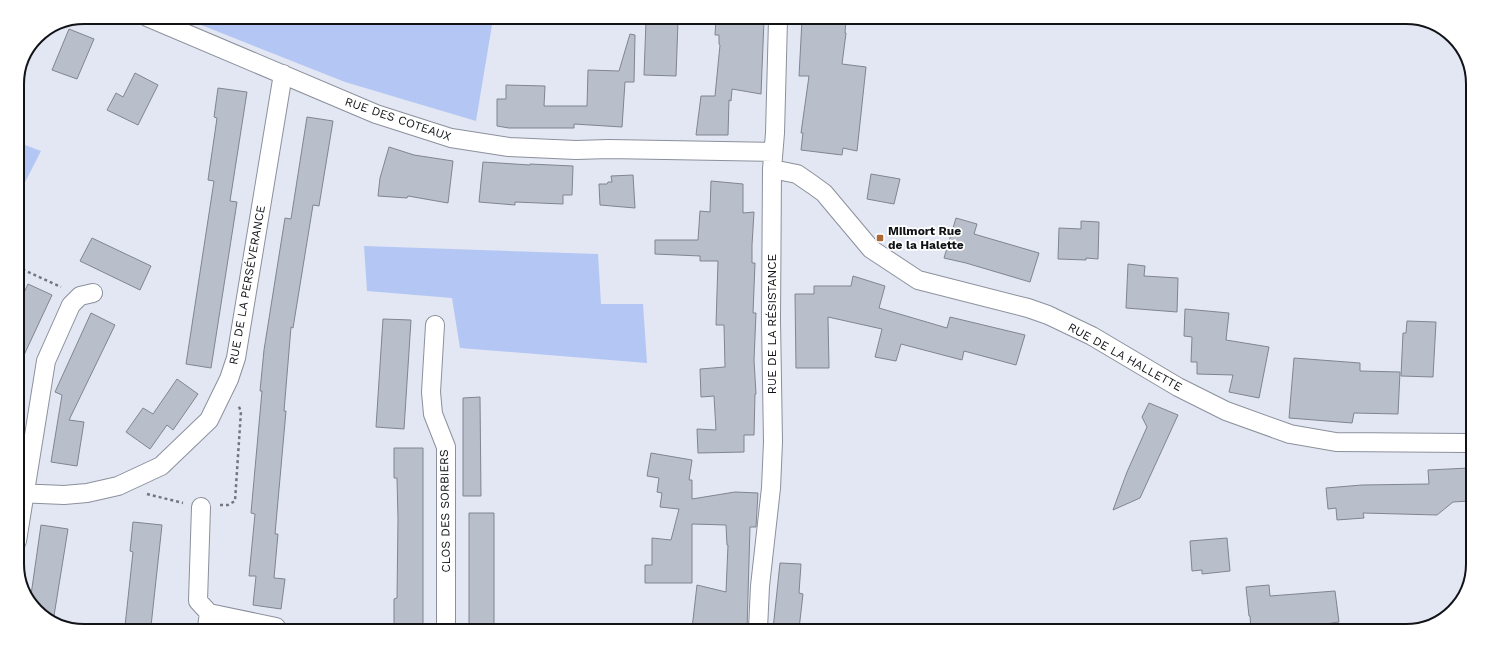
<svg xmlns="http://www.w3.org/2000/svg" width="1490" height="648" font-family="'Work Sans',sans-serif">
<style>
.green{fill:#b4c6f3}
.building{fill:#b8beca;stroke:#808590}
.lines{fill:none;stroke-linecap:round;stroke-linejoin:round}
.street-casing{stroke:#8b909c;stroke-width:20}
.path{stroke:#73767e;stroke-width:2.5;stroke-dasharray:3 3;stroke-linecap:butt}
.street{stroke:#fff;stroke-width:18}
.poi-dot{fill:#ab6a35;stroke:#fff;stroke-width:1.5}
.labels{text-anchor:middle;stroke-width:3.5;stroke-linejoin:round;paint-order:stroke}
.street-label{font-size:12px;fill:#111317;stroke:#fff}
.poi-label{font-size:12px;font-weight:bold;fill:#111317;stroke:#fff;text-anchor:start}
.rim{fill:none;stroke:#111317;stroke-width:2}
</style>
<rect width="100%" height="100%" fill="#e2e7f3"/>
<!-- green -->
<path class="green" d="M 181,17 L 493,19 L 476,121 L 345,82 Z
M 17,142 L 41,151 L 17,198 Z
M 364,246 L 598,254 L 601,304 L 643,304 L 647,363 L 460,348 L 452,298 L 367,291 Z"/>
<!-- building -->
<path class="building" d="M 716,19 L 764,20 L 761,94 L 732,89 L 731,101 L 729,100 L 728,135 L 696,135 L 701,96 L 715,96 L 720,45 L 719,44 L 719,35 L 715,35 Z
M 802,20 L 846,20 L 845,33 L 846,33 L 842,64 L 866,67 L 857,151 L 843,148 L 842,155 L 801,150 L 803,133 L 801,133 L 809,76 L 799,76 Z
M 646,21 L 678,22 L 676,76 L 644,75 Z
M 69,29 L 94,39 L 77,79 L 52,70 Z
M 630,34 L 635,35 L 634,82 L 625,82 L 622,127 L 574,124 L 574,128 L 509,128 L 497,126 L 497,99 L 506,99 L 506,85 L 545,86 L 544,106 L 587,106 L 588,70 L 619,71 Z
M 135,73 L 158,85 L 138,125 L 107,110 L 116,93 L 123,97 Z
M 218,88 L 247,92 L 230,201 L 237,202 L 211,368 L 186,364 L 214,181 L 208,180 L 217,118 L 214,117 Z
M 307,117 L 333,121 L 319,206 L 313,205 L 293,328 L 291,327 L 284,411 L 286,411 L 275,534 L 278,534 L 274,578 L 285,579 L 281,609 L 253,605 L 256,576 L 249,576 L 255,514 L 251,513 L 262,391 L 260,391 L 264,350 L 285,218 L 291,219 Z
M 389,147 L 414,155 L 453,161 L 448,203 L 408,196 L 407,198 L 378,196 L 380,178 Z
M 483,162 L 530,165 L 530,164 L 573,166 L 572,195 L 563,195 L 563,204 L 515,202 L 515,205 L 479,202 Z
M 871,174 L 900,179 L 894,204 L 867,199 Z
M 633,175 L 635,208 L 600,205 L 599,184 L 607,184 L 608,182 L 612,182 L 611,176 Z
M 711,181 L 743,184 L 743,213 L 754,212 L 752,245 L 752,263 L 755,263 L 753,313 L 756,313 L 754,360 L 756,394 L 755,394 L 754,435 L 744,435 L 744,452 L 698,453 L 697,429 L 716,430 L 714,396 L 701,397 L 700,369 L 725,367 L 724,325 L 716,325 L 718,261 L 700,261 L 700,256 L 655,254 L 655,240 L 698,240 L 700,211 L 710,212 Z
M 956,218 L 977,224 L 974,234 L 1039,253 L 1030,282 L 966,263 L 944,258 Z
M 1081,221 L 1099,222 L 1098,259 L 1086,258 L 1086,260 L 1058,259 L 1059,228 L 1081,229 Z
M 92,238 L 151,266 L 140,290 L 80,261 Z
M 1128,264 L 1145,266 L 1144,276 L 1178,278 L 1177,312 L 1126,308 Z
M 853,276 L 885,286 L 879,308 L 947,328 L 950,317 L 1025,335 L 1016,365 L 964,351 L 962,360 L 901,344 L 896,361 L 875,357 L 882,329 L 828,317 L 829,368 L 796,368 L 795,294 L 814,294 L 814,286 L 851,286 Z
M 28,284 L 52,295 L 17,370 L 17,308 Z
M 1185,309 L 1229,313 L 1226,340 L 1269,347 L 1259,398 L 1229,392 L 1233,375 L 1197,374 L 1197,362 L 1191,362 L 1192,337 L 1184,336 Z
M 91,313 L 115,325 L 69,420 L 84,422 L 77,466 L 51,462 L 62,395 L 55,392 Z
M 383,319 L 411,320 L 404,429 L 376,427 Z
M 1407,321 L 1436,322 L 1433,377 L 1401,376 L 1403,333 L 1406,333 Z
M 1294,358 L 1360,363 L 1360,371 L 1400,372 L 1398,414 L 1354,413 L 1352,423 L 1289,418 Z
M 177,379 L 198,394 L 173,430 L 167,425 L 150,449 L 126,432 L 143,408 L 153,414 Z
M 480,397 L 481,496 L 463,496 L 463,398 Z
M 1149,403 L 1178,415 L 1140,498 L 1113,510 L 1127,472 L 1147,427 L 1142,417 Z
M 394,448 L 423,448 L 423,627 L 394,627 L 394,599 L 397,598 L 398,519 L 397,478 L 394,478 Z
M 651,453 L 692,460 L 689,480 L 692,480 L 692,499 L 735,492 L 758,493 L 756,527 L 750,527 L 747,629 L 692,628 L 697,585 L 726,592 L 728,545 L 727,545 L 726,525 L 692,524 L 692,583 L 645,583 L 645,565 L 652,565 L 652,538 L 671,540 L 679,509 L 660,507 L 662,493 L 657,492 L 659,478 L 647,476 Z
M 1469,468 L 1469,501 L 1453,502 L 1437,515 L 1363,513 L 1364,518 L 1337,520 L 1336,508 L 1328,509 L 1326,488 L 1362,485 L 1429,484 L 1428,470 Z
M 469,513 L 494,513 L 494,628 L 469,628 Z
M 133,522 L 162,525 L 151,626 L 125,626 L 133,552 L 130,551 Z
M 41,525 L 68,529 L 53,622 L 31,605 L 30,602 Z
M 1227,538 L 1230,571 L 1202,574 L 1202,570 L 1192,571 L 1190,541 Z
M 780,563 L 801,564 L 799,593 L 803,594 L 799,629 L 773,629 Z
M 1269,585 L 1270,596 L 1335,591 L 1339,622 L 1299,628 L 1299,626 L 1251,630 L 1250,616 L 1249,616 L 1246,587 Z"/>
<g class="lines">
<!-- street casing -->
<g class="street-casing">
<path id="street" d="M 147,17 L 376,114 L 451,138 L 509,147 L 576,150 L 609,149 L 773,152
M 772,169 L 797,174 L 813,185 L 824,193 L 871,249 L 918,280 L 1028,308 L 1048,315 L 1092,336 L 1178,387 L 1226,411 L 1290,434 L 1336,442 L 1469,443
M 435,325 L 431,392 L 433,414 L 446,447 L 446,627
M 17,493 L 64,495 L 87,493 L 118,486 L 161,466 L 209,420 L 229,379 L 236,358 L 283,74
M 201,507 L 198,601 L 209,613 L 207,627
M 17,541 L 46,361 L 71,305 L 80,296 L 93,293
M 209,613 L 276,627
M 758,629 L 760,586 L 771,488 L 773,442 L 771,321 L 772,169 L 775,133 L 778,20"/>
</g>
<!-- path -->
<path class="path" d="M 17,267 L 61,287
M 147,494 L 183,503
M 220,505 L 228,505 L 235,501 L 241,411 L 238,405"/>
<!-- street -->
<use href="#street" class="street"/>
</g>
<!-- markers -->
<rect class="poi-dot" x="876" y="234" width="8" height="8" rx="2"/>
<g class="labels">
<!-- street labels -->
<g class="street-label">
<text transform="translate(398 119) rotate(19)" y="4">RUE DES COTEAUX</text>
<text transform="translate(247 285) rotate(-80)" y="4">RUE DE LA PERSÉVERANCE</text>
<text transform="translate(772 324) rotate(-90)" y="4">RUE DE LA RÉSISTANCE</text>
<text transform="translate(1125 357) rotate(29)" y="4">RUE DE LA HALLETTE</text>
<text transform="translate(445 511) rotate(-91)" y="4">CLOS DES SORBIERS</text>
</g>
<!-- poi labels -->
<g class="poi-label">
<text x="888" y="235">Milmort Rue<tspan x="888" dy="14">de la Halette</tspan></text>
</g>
</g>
<!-- crop -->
<path d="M0 0H1490V648H0ZM84 24H1406A60 60 0 0 1 1466 84V564A60 60 0 0 1 1406 624H84A60 60 0 0 1 24 564V84A60 60 0 0 1 84 24Z" fill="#fff" fill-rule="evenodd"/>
<path class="rim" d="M84 24H1406A60 60 0 0 1 1466 84V564A60 60 0 0 1 1406 624H84A60 60 0 0 1 24 564V84A60 60 0 0 1 84 24Z"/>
</svg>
